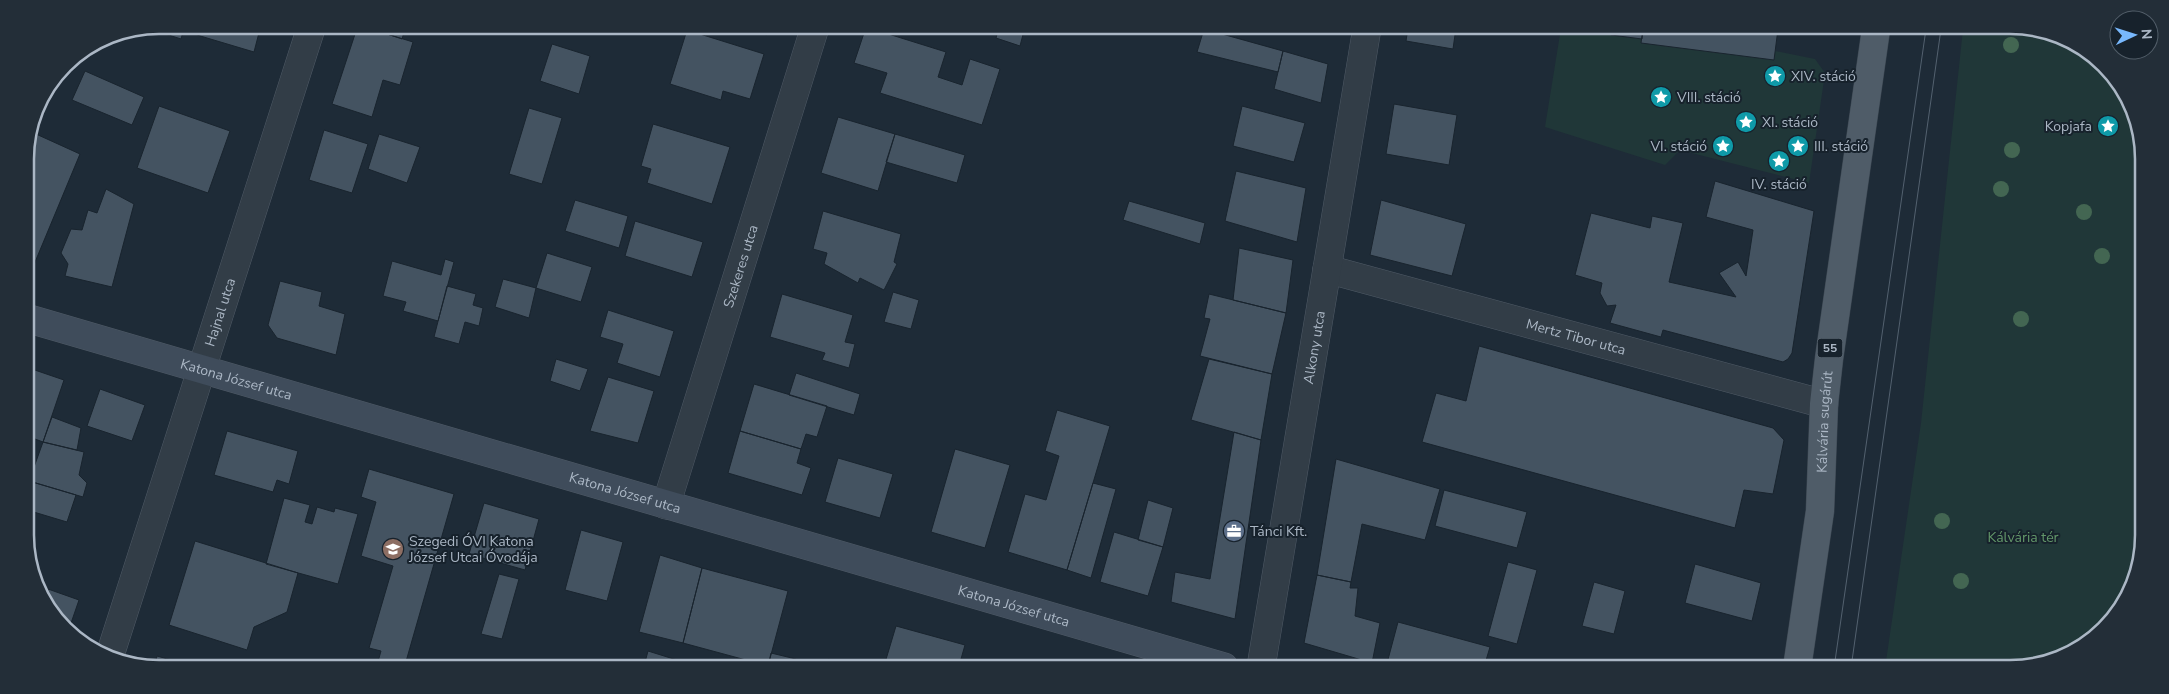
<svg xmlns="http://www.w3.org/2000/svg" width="2169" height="694" font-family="'Nunito Sans',sans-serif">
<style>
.green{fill:#203738}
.building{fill:#445361;stroke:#19242e}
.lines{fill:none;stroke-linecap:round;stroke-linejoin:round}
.street-casing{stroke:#4f5a66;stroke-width:29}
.secondary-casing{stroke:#4f5a66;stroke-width:29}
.primary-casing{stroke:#3b4651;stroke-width:29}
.street{stroke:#323d47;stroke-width:28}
.secondary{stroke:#3f4c5b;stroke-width:28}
.primary{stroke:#4f5c68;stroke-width:28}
.tram{stroke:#53616f;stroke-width:1}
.tree{fill:#436652}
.labels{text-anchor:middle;stroke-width:4;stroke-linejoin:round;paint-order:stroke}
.shield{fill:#17222c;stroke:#7f8a97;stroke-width:1}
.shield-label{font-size:12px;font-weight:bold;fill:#abb7c5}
.poi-label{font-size:14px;fill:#abb7c5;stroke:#17222c;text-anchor:start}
.street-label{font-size:14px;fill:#abb7c5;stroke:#17222c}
.park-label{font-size:14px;fill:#629669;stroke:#17222c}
.rim{fill:none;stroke:#abb7c5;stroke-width:2.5}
</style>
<rect width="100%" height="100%" fill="#1e2b37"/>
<!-- green -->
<path class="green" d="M 1561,28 L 1778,29 L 1775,51 L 1815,59 L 1825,73 L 1809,183 L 1680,150 L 1665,165 L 1545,127 Z
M 1963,29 L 2045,30 L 2111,70 L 2141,133 L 2139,570 L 2121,610 L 2092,641 L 2018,669 L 1885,668 L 1921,423 Z"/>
<!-- building -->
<path class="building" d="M 159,25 L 185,25 L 181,39 L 147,28 Z
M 199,25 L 261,25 L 254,52 L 197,35 Z
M 358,25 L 413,42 L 400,85 L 383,80 L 372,117 L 332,104 Z
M 360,25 L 406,26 L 402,39 Z
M 738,26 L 769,27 L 767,35 Z
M 866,27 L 946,52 L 938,77 L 962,85 L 970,59 L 1000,69 L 982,125 L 880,93 L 887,73 L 854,63 Z
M 999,27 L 1025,27 L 1020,46 L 996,38 Z
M 1408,28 L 1456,28 L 1453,49 L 1406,41 Z
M 1204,29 L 1283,51 L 1278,72 L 1197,52 Z
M 1612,29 L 1643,29 L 1642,39 L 1611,35 Z
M 1643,29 L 1778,29 L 1774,60 L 1641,43 Z
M 687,30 L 764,54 L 750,99 L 723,91 L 721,100 L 670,84 Z
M 552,44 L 590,56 L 579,94 L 540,81 Z
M 1283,51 L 1328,64 L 1321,103 L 1274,89 Z
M 85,71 L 144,97 L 132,125 L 72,100 Z
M 1394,104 L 1457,115 L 1449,165 L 1386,154 Z
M 159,106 L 230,131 L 208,193 L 137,168 Z
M 1242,106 L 1305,123 L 1294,162 L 1233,146 Z
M 529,108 L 562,118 L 542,184 L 509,174 Z
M 838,117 L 895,134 L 878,191 L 821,173 Z
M 653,124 L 730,147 L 712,204 L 647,183 L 651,169 L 641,166 Z
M 324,130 L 368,144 L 352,193 L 309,180 Z
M 36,134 L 80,154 L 33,267 L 26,265 L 25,179 L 28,171 L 25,169 L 25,158 Z
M 379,134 L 420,147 L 407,183 L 368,169 Z
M 895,134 L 965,155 L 957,183 L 886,162 Z
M 1236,171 L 1306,188 L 1297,242 L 1225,221 Z
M 1715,181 L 1814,211 L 1792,353 L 1788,359 L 1783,362 L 1663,330 L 1661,337 L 1610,323 L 1616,305 L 1607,306 L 1600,293 L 1602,283 L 1575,275 L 1591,213 L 1650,228 L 1652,216 L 1683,223 L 1669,282 L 1736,297 L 1719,273 L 1738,262 L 1746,276 L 1753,230 L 1706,217 Z
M 106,189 L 134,204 L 112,287 L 65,276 L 68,264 L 61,253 L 71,229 L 82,230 L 88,210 L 97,213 Z
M 575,200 L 628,216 L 619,248 L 565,231 Z
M 1381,200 L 1466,224 L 1452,276 L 1370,255 Z
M 1129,201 L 1205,223 L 1200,244 L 1123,220 Z
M 823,211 L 901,234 L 894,262 L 897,264 L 884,290 L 860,278 L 858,283 L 824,264 L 827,253 L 813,249 Z
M 635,221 L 703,242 L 692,277 L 625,256 Z
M 1239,248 L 1293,260 L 1286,313 L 1233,300 Z
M 547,253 L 592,267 L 581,302 L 536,288 Z
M 445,259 L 454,262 L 438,321 L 403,311 L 406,302 L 383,296 L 392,261 L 441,275 Z
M 503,279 L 536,288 L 529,318 L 495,307 Z
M 280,281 L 322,292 L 319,306 L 345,314 L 336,355 L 277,338 L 268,325 Z
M 447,286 L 476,294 L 473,305 L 483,308 L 479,326 L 465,322 L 459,344 L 434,337 Z
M 893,292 L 919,300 L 911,329 L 884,322 Z
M 782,294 L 853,315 L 845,342 L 855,344 L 849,368 L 822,360 L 825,353 L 770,337 Z
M 1209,294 L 1286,313 L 1272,374 L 1200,356 L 1210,319 L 1204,318 Z
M 608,310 L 674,331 L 660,377 L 617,363 L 623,344 L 600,337 Z
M 1479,346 L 1773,428 L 1784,440 L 1773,494 L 1744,490 L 1735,528 L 1422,442 L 1436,393 L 1466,401 Z
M 556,359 L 588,369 L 580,391 L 550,381 Z
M 1209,359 L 1272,374 L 1261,440 L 1191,420 Z
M 26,367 L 64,380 L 43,442 L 27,436 Z
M 796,373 L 860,394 L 854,415 L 789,395 Z
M 608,377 L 654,391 L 638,443 L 590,431 Z
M 754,384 L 827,406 L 817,437 L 806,434 L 801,449 L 740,431 Z
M 100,389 L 145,405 L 132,441 L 87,426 Z
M 1057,410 L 1110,426 L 1067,570 L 1008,552 L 1025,494 L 1046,500 L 1059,456 L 1045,451 Z
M 52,417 L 81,428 L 77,450 L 43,442 Z
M 227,431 L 298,451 L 289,484 L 277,480 L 273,492 L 214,475 Z
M 740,431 L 801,449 L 797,463 L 811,468 L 802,495 L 728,473 Z
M 1234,432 L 1261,440 L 1235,619 L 1171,602 L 1175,572 L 1210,579 Z
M 43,442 L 84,452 L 79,475 L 87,483 L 83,497 L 29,481 Z
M 955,449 L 1010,465 L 985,548 L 931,532 Z
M 838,458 L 893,474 L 880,518 L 825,502 Z
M 1336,459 L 1440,489 L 1425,540 L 1362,524 L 1351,582 L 1317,575 Z
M 369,469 L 454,494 L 405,665 L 377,665 L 381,651 L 369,648 L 393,566 L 361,556 L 376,502 L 361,497 Z
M 29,481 L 76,495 L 67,522 L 27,510 L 27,487 Z
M 1093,483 L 1116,489 L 1091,578 L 1067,570 Z
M 1444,490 L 1527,512 L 1517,548 L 1435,526 Z
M 284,498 L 310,505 L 305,522 L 312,524 L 317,507 L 334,512 L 335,508 L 358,514 L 338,584 L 266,564 Z
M 1148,500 L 1173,508 L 1163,547 L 1138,540 Z
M 484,503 L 539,519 L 525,570 L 469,554 Z
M 581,530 L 623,542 L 607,601 L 565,590 Z
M 1114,532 L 1163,547 L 1148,596 L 1100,582 Z
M 195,541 L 298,573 L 287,612 L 254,627 L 247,650 L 169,625 Z
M 660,555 L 702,568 L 683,643 L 639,632 Z
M 1508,562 L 1537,570 L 1517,644 L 1488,636 Z
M 1695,564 L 1761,583 L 1752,621 L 1685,603 Z
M 702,568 L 788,591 L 768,666 L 683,643 Z
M 499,574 L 519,579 L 502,639 L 481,634 Z
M 1317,575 L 1351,582 L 1350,588 L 1358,588 L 1355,616 L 1380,623 L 1372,663 L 1304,643 Z
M 1594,582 L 1625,591 L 1614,634 L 1582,626 Z
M 40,587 L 48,589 L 46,597 Z
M 48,589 L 79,600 L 69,629 L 58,624 L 46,597 Z
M 1398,622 L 1490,647 L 1484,667 L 1386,667 Z
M 896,626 L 965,645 L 959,666 L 884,666 Z
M 648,651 L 677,660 L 675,666 L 644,666 Z
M 771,653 L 796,659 L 794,666 L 768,666 Z
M 157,656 L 185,664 L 155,664 Z
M 828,659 L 854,666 L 826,666 Z
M 1518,660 L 1546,668 L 1516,668 Z
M 1699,662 L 1717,668 L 1698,668 Z"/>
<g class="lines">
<!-- street casing -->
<g class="street-casing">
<g id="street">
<path id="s1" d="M 1327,269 L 1824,404"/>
<path id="s2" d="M 666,505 L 815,27"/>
<path id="s3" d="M 110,655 L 312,25"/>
<path id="s4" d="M 1261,667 L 1367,28"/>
</g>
</g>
<!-- secondary casing -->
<g class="secondary-casing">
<g id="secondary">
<path id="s5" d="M 26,318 L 1224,667"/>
</g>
</g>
<!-- primary casing -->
<g class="primary-casing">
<g id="primary">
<path id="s6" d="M 1797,668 L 1820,511 L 1824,404 L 1829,359 L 1876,29"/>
</g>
</g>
<!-- street -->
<use href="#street" class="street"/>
<!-- secondary -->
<use href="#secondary" class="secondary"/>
<!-- primary -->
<use href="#primary" class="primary"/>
<!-- tram -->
<path class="tram" d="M 1834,668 L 1926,29
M 1851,668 L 1941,29"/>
</g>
<!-- trees -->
<g class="tree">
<circle cx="2011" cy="45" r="8"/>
<circle cx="2012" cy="150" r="8"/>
<circle cx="2001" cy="189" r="8"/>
<circle cx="2084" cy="212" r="8"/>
<circle cx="2102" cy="256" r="8"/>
<circle cx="2021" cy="319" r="8"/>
<circle cx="1942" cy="521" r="8"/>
<circle cx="1961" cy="581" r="8"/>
</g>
<!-- icons -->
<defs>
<g id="sight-disc" transform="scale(1.125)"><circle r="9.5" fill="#0f9aa8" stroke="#17222c"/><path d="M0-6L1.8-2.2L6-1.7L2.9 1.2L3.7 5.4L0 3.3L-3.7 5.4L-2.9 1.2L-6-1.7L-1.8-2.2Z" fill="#fff"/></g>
<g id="office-disc" transform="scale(1.125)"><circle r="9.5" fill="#5c6f8a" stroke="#17222c"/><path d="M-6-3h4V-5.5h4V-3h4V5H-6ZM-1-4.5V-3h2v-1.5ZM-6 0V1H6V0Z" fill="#fff"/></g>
<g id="school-disc" transform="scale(1.125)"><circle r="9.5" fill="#8d6e63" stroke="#17222c"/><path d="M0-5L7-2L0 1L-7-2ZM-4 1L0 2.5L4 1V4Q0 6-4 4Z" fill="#fff"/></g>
</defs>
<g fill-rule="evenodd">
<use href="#sight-disc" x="1775" y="76"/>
<use href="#sight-disc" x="1661" y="97"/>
<use href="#sight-disc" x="1746" y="122"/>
<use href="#sight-disc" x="2108" y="126"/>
<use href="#sight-disc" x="1723" y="146"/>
<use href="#sight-disc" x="1798" y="146"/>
<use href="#sight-disc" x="1779" y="161"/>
<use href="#office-disc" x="1234" y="531"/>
<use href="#school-disc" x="393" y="549"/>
</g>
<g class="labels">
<!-- shield labels -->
<rect class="shield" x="1817.5" y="338.5" width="25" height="19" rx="4"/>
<g class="shield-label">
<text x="1830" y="352">55</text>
</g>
<!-- poi labels -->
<g class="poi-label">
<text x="1791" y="81">XIV. stáció</text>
<text x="1677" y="102">VIII. stáció</text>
<text x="1762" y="127">XI. stáció</text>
<text x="2092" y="131" text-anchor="end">Kopjafa</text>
<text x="1707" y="151" text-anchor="end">VI. stáció</text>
<text x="1814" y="151">III. stáció</text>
<text x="1779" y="189" text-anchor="middle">IV. stáció</text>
<text x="1250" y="536">Tánci Kft.</text>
<text x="409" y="546">Szegedi ÓVI Katona<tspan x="409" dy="16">József Utcai Óvodája</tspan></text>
</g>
<!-- street labels -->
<g class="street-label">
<text dy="5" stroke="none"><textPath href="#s2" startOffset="250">Szekeres utca</textPath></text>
<text dy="5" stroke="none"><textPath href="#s3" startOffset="360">Hajnal utca</textPath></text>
<text dy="5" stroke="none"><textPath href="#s1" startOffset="258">Mertz Tibor utca</textPath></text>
<text dy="5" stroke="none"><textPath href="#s4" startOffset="324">Alkony utca</textPath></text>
<text dy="5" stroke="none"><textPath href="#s5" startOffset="219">Katona József utca</textPath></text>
<text dy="5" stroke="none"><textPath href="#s6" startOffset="248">Kálvária sugárút</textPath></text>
<text dy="5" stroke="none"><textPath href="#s5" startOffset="624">Katona József utca</textPath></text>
<text dy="5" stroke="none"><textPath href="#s5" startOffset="1029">Katona József utca</textPath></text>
</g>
<!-- park labels -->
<g class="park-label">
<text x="2023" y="542">Kálvária tér</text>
</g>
</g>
<!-- crop -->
<path d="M0 0H2169V694H0ZM159 34H2010A125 125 0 0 1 2135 159V535A125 125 0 0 1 2010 660H159A125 125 0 0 1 34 535V159A125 125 0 0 1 159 34Z" fill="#232e38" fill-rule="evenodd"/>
<path class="rim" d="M159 34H2010A125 125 0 0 1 2135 159V535A125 125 0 0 1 2010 660H159A125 125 0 0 1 34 535V159A125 125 0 0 1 159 34Z"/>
<!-- north arrow -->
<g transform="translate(2134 35) rotate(86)"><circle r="24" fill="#17222c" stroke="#525e69"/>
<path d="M0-4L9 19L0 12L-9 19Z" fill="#78b8fd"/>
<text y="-8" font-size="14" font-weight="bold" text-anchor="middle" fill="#abb7c5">N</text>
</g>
</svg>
